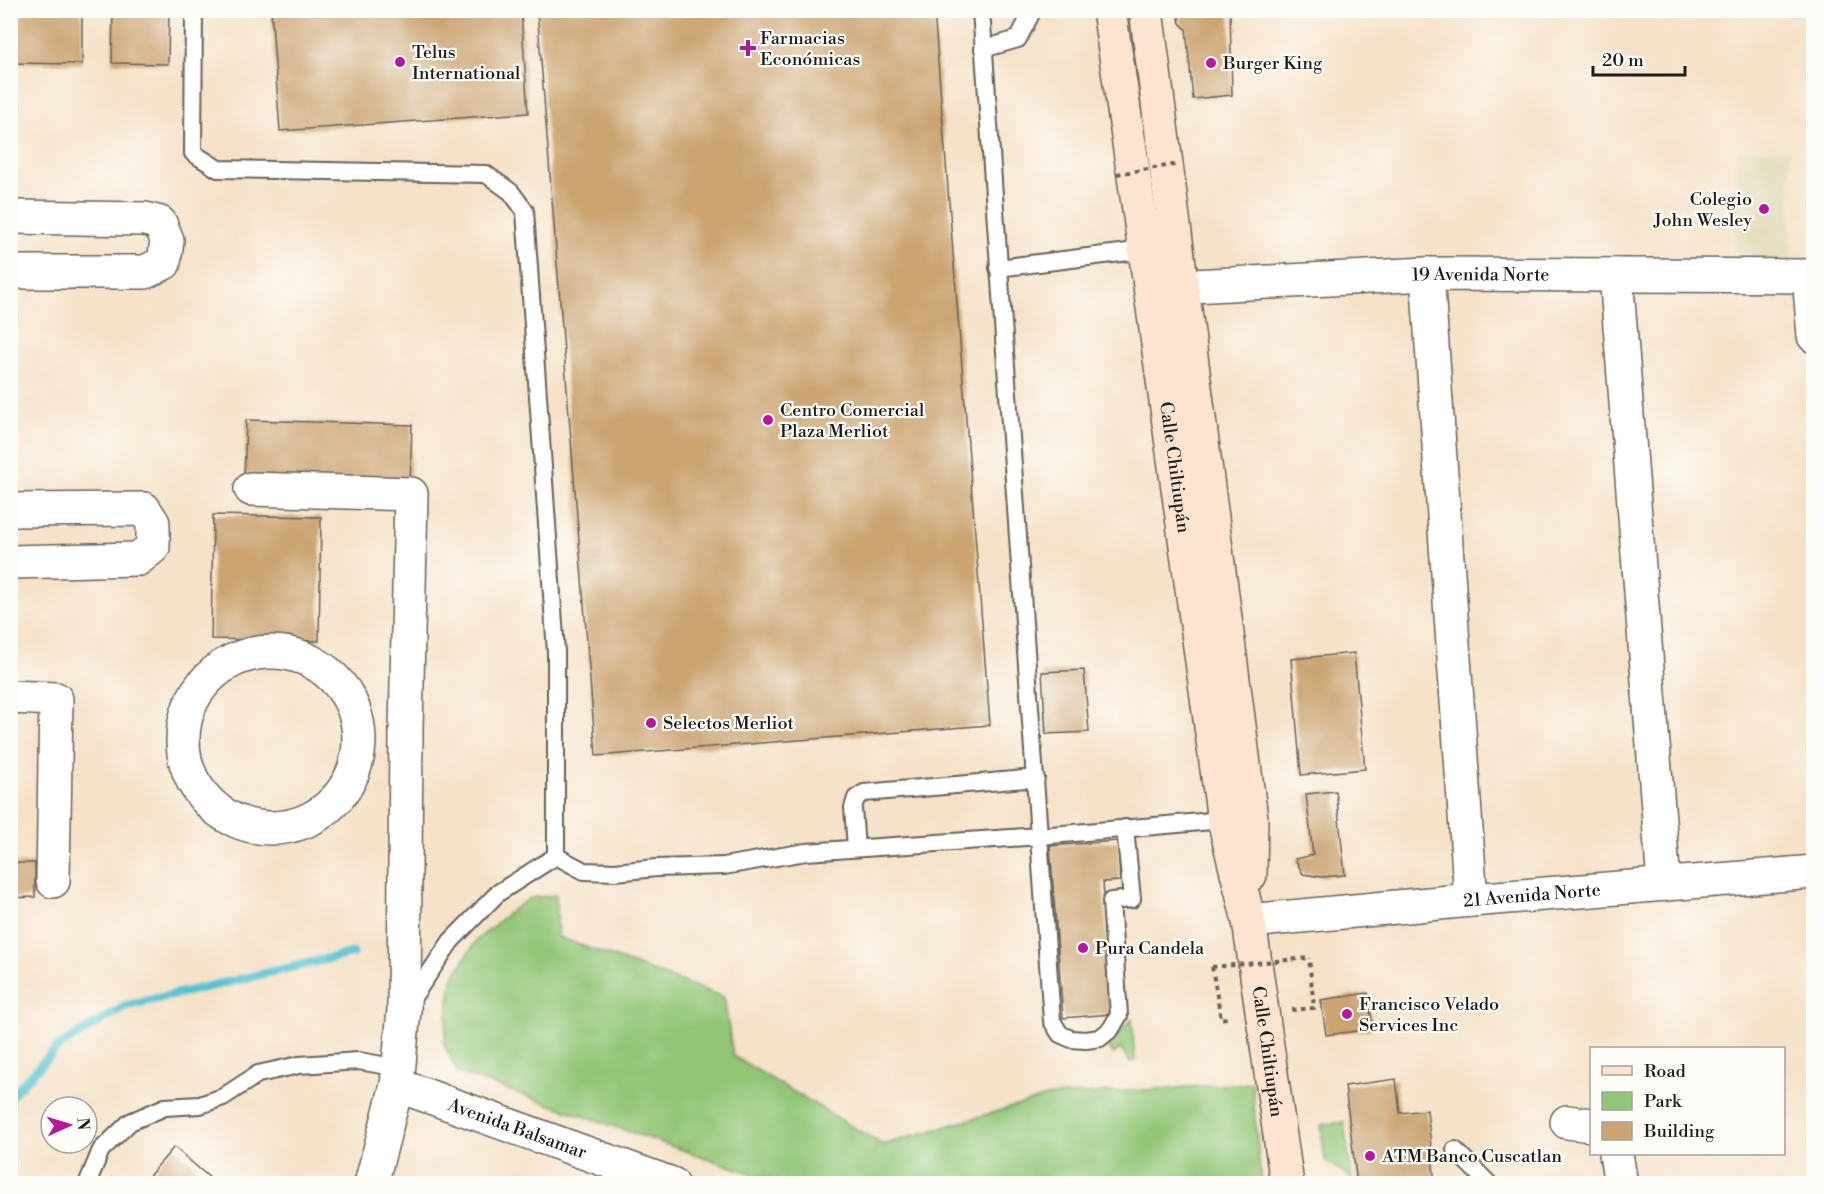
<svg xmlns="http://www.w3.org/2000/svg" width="1824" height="1194" font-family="'Libre Bodoni',serif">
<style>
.built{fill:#e3dcba}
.green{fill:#92c677;stroke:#57714a;stroke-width:1.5}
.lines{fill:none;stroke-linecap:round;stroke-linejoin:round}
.stream{stroke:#56c2d0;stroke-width:9}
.building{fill:#cba472}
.service-casing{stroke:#686158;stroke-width:20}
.minor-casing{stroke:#686158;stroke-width:36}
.secondary-casing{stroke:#686158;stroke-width:36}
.path{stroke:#686158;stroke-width:4;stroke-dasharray:4.5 4.5;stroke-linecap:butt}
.service{stroke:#fff;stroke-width:16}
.minor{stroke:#fff;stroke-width:33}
.secondary{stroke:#fde4d0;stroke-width:33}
.path-bridge{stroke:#686158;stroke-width:4;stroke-dasharray:4.5 4.5;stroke-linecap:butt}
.poi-dot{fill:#b5179e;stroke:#fdfcf7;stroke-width:2}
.labels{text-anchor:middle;stroke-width:4.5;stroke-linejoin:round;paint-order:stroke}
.poi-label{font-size:18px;fill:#1c1c1c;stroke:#fdfcf7;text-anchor:start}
.street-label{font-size:18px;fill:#1c1c1c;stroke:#fdfcf7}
</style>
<rect width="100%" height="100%" fill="#fdfcf7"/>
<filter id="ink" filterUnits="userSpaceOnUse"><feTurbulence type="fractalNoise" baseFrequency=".0167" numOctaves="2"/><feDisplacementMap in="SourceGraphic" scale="12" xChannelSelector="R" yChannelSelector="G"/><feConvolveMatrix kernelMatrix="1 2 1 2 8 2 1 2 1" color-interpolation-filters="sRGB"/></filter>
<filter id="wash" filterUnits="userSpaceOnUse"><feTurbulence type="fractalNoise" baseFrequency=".008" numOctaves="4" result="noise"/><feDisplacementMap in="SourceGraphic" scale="24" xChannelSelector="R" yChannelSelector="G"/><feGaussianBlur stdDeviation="1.35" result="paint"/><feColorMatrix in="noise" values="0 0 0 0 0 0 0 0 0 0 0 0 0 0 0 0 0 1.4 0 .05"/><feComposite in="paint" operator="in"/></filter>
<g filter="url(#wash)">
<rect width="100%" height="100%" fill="#f5e2c8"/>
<!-- built -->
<path class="built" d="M 1737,149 L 1790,150 L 1791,268 L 1735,268 Z"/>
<!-- green -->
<path class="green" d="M 556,895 L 558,937 L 724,997 L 733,1056 L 883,1145 L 1050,1096 L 1252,1083 L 1261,1183 L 779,1183 L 458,1073 L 444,1044 L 452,980 L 476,941 L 508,913 L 530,898 Z
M 1132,1019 L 1135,1061 L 1130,1062 L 1120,1048 L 1114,1054 L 1107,1045 Z
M 1344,1122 L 1352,1179 L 1325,1160 L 1321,1125 Z"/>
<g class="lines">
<!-- stream -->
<path class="stream" d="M 10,1097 L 58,1047 L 125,1006 L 353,953"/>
</g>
<g id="blocks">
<!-- building -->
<path class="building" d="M 10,10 L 82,10 L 82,64 L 10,63 Z
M 113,10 L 169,10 L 168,64 L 112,63 Z
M 271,10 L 521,10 L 528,113 L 280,131 Z
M 537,10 L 934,10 L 990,725 L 596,756 Z
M 1177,10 L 1230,10 L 1232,95 L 1193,99 L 1186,29 L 1180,23 Z
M 246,420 L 412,425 L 410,485 L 244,480 Z
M 213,515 L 321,517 L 319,641 L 211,639 Z
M 1354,653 L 1365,769 L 1301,775 L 1291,659 Z
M 1084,670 L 1089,732 L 1046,734 L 1042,672 Z
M 1336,791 L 1345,875 L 1321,877 L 1303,874 L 1295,859 L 1313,855 L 1306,794 Z
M 1118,841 L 1120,881 L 1103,882 L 1112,1014 L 1063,1018 L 1050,846 Z
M 10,863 L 35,863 L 35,897 L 10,898 Z
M 1368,993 L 1373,1029 L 1326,1035 L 1321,1000 Z
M 1396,1079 L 1400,1113 L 1427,1110 L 1435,1184 L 1357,1184 L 1345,1086 Z
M 174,1147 L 217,1184 L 142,1184 Z"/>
</g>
</g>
<g filter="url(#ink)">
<use href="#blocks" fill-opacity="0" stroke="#686158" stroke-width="1.5"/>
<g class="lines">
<!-- service casing -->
<g class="service-casing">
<path id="service" d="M 194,10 L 193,153 L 218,169 L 486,174 L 511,192 L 525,211 L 556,652 L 556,856
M 981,10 L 1052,1021 L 1060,1034 L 1071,1039 L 1086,1040 L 1100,1038 L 1111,1029 L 1119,1015 L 1111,901 L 1132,899 L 1125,828
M 983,49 L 1018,39 L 1031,14 L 1031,10
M 998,268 L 1145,250
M 856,848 L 853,808 L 856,798 L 864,793 L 1036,778
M 556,856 L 584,871 L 615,872 L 656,868 L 724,866 L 806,852 L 1040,836 L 1224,820
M 409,1003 L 451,941 L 498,893 L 556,856
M 1455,1150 L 1489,1184
M 87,1184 L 101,1150 L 130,1122 L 165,1107 L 200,1105 L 223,1097 L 258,1074 L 299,1065 L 359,1061 L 399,1068"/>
</g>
<!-- minor casing -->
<g class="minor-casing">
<g id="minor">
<path d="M 10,217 L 145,219 L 160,223 L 167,240 L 164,263 L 145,272 L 10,272"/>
<path d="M 1427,274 L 1471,900"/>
<path d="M 1616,275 L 1664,884"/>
<path d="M 1809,276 L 1814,336"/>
<path id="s1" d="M 1153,288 L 1427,274 L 1814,276"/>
<path d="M 251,489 L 411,494 L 406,729 L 404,1010 L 397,1085 L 371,1184"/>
<path d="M 10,510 L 144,509 L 153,523 L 153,547 L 138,559 L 10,562"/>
<circle cx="271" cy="740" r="88"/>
<path d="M 10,697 L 56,699 L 53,881"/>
<path id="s2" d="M 1249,921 L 1471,900 L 1814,872"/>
<path id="s3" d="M 397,1085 L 672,1184"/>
<path d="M 1567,1122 L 1592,1125"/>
<path d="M 1616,1154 L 1621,1184"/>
</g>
</g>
<!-- secondary casing -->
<g class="secondary-casing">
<g id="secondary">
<path id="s4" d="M 1109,10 L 1145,250 L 1224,820 L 1249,921 L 1287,1184"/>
<path d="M 1146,10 L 1251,818 L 1250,875"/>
</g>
</g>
<!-- path -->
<path class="path" d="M 1212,967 L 1221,1019 L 1231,1017
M 1292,1010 L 1314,1008 L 1309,958"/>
<!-- service -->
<use href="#service" class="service"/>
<!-- minor -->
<use href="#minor" class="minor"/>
<!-- secondary -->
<use href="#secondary" class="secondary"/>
<!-- path-bridge -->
<path class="path-bridge" d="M 1117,174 L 1179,164
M 1212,967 L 1309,958"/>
</g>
</g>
<!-- markers -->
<g class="poi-dot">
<path d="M745 39h6v6h6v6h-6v6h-6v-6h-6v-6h6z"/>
<circle cx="400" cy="62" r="6"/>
<circle cx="1211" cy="63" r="6"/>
<circle cx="1764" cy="209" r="6"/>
<circle cx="768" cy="420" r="6"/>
<circle cx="651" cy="723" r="6"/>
<circle cx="1083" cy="948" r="6"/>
<circle cx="1347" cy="1014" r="6"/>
<circle cx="1370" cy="1156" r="6"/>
</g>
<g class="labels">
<!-- poi labels -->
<g class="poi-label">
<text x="760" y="44">Farmacias<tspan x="760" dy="21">Económicas</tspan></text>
<text x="412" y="58">Telus<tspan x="412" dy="21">International</tspan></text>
<text x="1223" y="69">Burger King</text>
<text x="1752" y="205" text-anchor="end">Colegio<tspan x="1752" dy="21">John Wesley</tspan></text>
<text x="780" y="416">Centro Comercial<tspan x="780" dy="21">Plaza Merliot</tspan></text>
<text x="663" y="729">Selectos Merliot</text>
<text x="1095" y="954">Pura Candela</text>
<text x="1359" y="1010">Francisco Velado<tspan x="1359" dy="21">Services Inc</tspan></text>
<text x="1382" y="1162">ATM Banco Cuscatlan</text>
</g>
<!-- street labels -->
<g class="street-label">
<text dy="6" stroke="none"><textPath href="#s1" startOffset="328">19 Avenida Norte</textPath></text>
<text dy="6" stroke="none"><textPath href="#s4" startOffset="462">Calle Chiltiupán</textPath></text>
<text dy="6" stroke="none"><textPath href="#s2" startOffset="284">21 Avenida Norte</textPath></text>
<text dy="6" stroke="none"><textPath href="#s4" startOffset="1054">Calle Chiltiupán</textPath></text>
<text dy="6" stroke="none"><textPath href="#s3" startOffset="128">Avenida Balsamar</textPath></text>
</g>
</g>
<!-- margin -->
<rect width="1824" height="1194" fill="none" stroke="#fdfcf7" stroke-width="36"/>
<!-- legend -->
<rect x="1590" y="1047" width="195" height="108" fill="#fdfcf7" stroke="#a3a29f" stroke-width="1.5"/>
<rect x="1602" y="1066" width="30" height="9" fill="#fde4d0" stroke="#a3a29f" stroke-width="1.5"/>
<text x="1644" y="1077" font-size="18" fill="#1c1c1c">Road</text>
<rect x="1602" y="1092" width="30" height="18" fill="#92c677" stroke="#a3a29f" stroke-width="1.5"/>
<text x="1644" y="1107" font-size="18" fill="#1c1c1c">Park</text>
<rect x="1602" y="1122" width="30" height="18" fill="#cba472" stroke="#a3a29f" stroke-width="1.5"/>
<text x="1644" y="1137" font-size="18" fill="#1c1c1c">Building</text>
<!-- north arrow -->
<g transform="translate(69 1125) rotate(86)"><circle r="28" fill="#fdfcf7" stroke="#a3a29f" stroke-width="1.5"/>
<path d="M0-4.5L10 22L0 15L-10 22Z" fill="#b5179e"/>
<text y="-9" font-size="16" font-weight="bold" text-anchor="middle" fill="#1c1c1c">N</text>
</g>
<!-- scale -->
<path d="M1593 66v9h92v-9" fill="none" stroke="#1c1c1c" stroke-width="3"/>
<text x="1602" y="66" font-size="18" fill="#1c1c1c" stroke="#fdfcf7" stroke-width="4.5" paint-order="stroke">20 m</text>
</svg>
